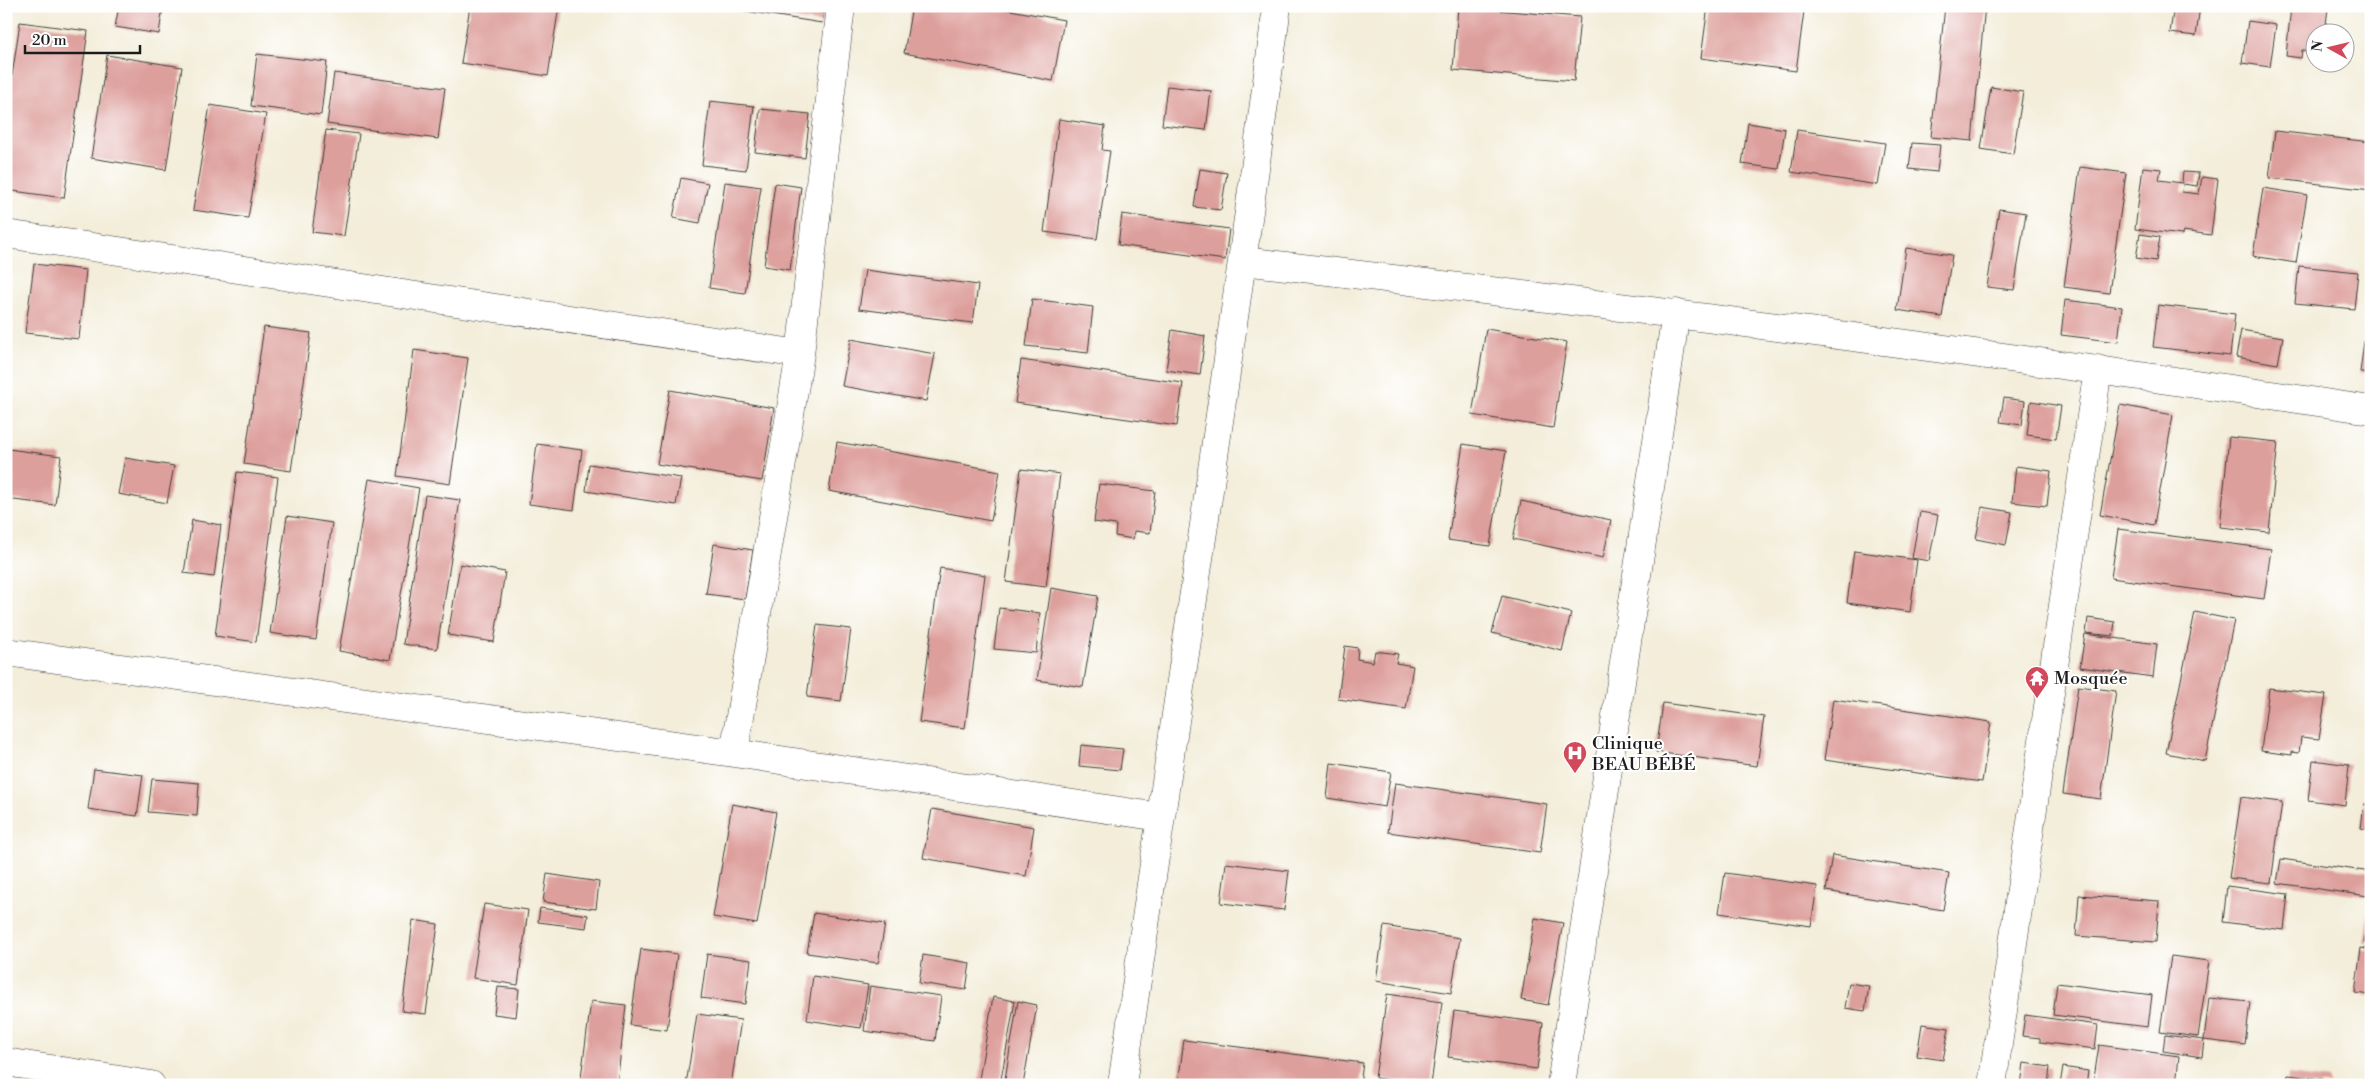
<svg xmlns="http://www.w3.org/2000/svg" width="2377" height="1091" font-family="'Libre Bodoni',serif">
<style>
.building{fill:#dd9f9b}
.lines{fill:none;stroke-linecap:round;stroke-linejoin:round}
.minor-casing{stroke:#3c3b38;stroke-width:29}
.minor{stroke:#fff;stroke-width:28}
.labels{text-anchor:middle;stroke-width:4;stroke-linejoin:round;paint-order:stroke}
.poi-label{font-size:18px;fill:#1c1c1c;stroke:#fff;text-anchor:start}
</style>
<rect width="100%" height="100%" fill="#fff"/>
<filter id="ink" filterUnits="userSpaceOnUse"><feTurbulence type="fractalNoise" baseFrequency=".02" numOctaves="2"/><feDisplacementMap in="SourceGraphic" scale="10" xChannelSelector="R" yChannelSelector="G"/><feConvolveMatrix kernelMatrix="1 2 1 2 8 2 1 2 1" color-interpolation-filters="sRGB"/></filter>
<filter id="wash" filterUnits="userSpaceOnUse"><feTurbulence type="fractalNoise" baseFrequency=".0096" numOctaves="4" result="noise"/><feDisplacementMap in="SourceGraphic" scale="20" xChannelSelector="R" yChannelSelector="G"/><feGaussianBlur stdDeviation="1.12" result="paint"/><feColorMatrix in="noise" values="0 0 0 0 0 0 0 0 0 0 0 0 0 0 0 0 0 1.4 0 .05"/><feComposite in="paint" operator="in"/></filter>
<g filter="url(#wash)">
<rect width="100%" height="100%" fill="#f3edd9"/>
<g id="blocks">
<!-- building -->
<path class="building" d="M 119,6 L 163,6 L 159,34 L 115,27 Z
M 470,6 L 559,6 L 548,76 L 461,63 Z
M 713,6 L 825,6 L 822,23 Z
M 912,6 L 989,6 L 1064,20 L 1053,81 L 904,53 Z
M 1708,6 L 1768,6 L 1804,11 L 1796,71 L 1701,58 Z
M 1945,6 L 1985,6 L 1972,141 L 1931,137 Z
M 2174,6 L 2200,6 L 2196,36 L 2170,33 Z
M 2291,6 L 2328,8 L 2325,32 L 2314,32 L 2314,51 L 2302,50 L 2301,58 L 2286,56 Z
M 1458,7 L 1580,17 L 1574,81 L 1453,70 Z
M 2248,21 L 2276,25 L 2270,67 L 2242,63 Z
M 20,22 L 88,31 L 64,198 L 6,190 L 6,117 Z
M 257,54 L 327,62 L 321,115 L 251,106 Z
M 107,55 L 182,67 L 166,170 L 91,158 Z
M 334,73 L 445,88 L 438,139 L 327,124 Z
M 1167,86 L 1211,91 L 1206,130 L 1162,125 Z
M 1991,87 L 2023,92 L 2013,154 L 1981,149 Z
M 710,101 L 754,106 L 746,170 L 702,165 Z
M 210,105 L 266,114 L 248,218 L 193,210 Z
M 760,109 L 810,114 L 805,158 L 755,152 Z
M 1059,119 L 1105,126 L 1102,150 L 1110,151 L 1097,239 L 1044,232 Z
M 1748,123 L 1785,129 L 1779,169 L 1742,164 Z
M 326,130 L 359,134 L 344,236 L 312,232 Z
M 1797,130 L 1885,143 L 1878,185 L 1791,172 Z
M 2275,131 L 2371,142 L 2371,190 L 2269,178 Z
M 1912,143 L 1940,145 L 1937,172 L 1909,169 Z
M 2080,167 L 2126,173 L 2109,293 L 2064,287 Z
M 2143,167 L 2161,169 L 2159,180 L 2182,183 L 2183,172 L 2199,173 L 2197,186 L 2183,184 L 2182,192 L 2199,194 L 2202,177 L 2218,179 L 2211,235 L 2183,231 L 2182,235 L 2135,229 Z
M 1200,169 L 1227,173 L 1221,210 L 1194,207 Z
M 681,178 L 708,183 L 700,223 L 673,218 Z
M 725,182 L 761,187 L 745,293 L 709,288 Z
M 775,183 L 801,187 L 790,270 L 764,266 Z
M 2263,188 L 2307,195 L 2296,263 L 2253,256 Z
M 1999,209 L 2026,213 L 2014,290 L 1987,287 Z
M 1122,214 L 1229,229 L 1225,260 L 1118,245 Z
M 2140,234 L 2160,237 L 2156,261 L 2136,258 Z
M 1906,248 L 1952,255 L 1942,317 L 1897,310 Z
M 34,264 L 86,270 L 79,339 L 25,333 Z
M 2299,266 L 2358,272 L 2354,309 L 2295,303 Z
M 865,270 L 978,285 L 973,323 L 859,309 Z
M 2370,297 L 2371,298 L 2371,373 L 2360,372 Z
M 1032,299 L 1093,307 L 1088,353 L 1026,346 Z
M 2065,300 L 2122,307 L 2118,342 L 2061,335 Z
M 2158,305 L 2235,314 L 2230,356 L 2153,347 Z
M 264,327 L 311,333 L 291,471 L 244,464 Z
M 1486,329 L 1567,342 L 1553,428 L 1472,415 Z
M 1172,330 L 1205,336 L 1200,375 L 1166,370 Z
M 2241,330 L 2283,337 L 2278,364 L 2236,357 Z
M 851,339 L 935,354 L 926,401 L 842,386 Z
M 414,350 L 468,358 L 450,484 L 397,476 Z
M 1021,360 L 1183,383 L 1177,426 L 1015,403 Z
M 670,390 L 774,408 L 762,481 L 657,464 Z
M 2004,398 L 2025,401 L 2022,425 L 2000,422 Z
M 2031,401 L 2061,406 L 2056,439 L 2027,435 Z
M 2120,405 L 2173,415 L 2154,525 L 2100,515 Z
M 2229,437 L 2278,442 L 2269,532 L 2220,527 Z
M 837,442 L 1000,471 L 991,521 L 829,491 Z
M 537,444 L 582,450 L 574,510 L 529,504 Z
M 1463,444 L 1506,451 L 1490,546 L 1448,540 Z
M 8,449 L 61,456 L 55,505 L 6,499 Z
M 125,458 L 174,466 L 167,503 L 118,494 Z
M 589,464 L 681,478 L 676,505 L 586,491 Z
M 2016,466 L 2051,471 L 2047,506 L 2012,502 Z
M 1021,469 L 1060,474 L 1046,587 L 1006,582 Z
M 237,472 L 278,477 L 256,642 L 215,636 Z
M 369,479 L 419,488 L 390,660 L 339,651 Z
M 1099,484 L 1155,491 L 1150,533 L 1134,531 L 1133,539 L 1115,536 L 1116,525 L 1094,522 Z
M 425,495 L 460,500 L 437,649 L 403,644 Z
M 1521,501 L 1611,520 L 1603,558 L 1513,539 Z
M 1982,507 L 2012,512 L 2006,545 L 1976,539 Z
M 1920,512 L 1938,515 L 1929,561 L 1912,558 Z
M 287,516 L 332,523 L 316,640 L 270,633 Z
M 192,520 L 221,525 L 214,577 L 184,573 Z
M 2118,529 L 2271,549 L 2264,599 L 2111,578 Z
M 714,544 L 753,550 L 745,599 L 706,594 Z
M 1854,551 L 1917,560 L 1910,612 L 1847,603 Z
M 460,564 L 505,572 L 494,642 L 448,635 Z
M 940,568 L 985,575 L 965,728 L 919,722 Z
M 1051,588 L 1098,596 L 1083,687 L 1037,680 Z
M 1502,596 L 1571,613 L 1562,651 L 1492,633 Z
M 999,608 L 1040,613 L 1036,653 L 994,649 Z
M 2195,612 L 2234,620 L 2205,761 L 2166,753 Z
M 2088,618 L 2115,622 L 2113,636 L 2086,633 Z
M 817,625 L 851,629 L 841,701 L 807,697 Z
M 2085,634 L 2157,644 L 2153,677 L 2080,667 Z
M 1345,646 L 1358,648 L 1357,659 L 1373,662 L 1375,651 L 1398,654 L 1396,663 L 1413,666 L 1406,709 L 1338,699 Z
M 2078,686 L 2116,691 L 2101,799 L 2063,794 Z
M 2269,688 L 2326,695 L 2319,739 L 2301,737 L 2299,753 L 2292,752 L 2292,755 L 2261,751 Z
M 1833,699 L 1991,722 L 1982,782 L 1824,760 Z
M 1663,703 L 1764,717 L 1757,766 L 1656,752 Z
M 1081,745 L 1123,749 L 1120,770 L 1079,766 Z
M 2313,760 L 2349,765 L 2345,805 L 2308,800 Z
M 1331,763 L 1391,772 L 1385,807 L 1327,798 Z
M 94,769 L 143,775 L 137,816 L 88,809 Z
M 152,779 L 199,783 L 197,816 L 148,812 Z
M 1395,783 L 1547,804 L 1540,853 L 1388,832 Z
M 2241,797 L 2282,802 L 2271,883 L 2229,878 Z
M 732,804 L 776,812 L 757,924 L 713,917 Z
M 2364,804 L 2371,805 L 2371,830 L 2361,828 Z
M 932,809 L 1034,827 L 1026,876 L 923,858 Z
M 1832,855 L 1949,873 L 1943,910 L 1826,891 Z
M 2281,859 L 2371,872 L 2368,896 L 2277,883 Z
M 1226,863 L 1289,871 L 1284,910 L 1221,903 Z
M 1725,873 L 1817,886 L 1811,926 L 1719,913 Z
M 547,874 L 599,882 L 596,909 L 543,902 Z
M 2227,886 L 2288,894 L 2284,930 L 2223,922 Z
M 2079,895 L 2159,901 L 2156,942 L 2076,936 Z
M 484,904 L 528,910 L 518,985 L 473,978 Z
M 540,908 L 588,915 L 586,928 L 538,922 Z
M 2369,910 L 2371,910 L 2371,942 L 2364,942 Z
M 814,913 L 885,924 L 878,963 L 807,953 Z
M 1535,918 L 1563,923 L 1548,1005 L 1521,1000 Z
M 413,920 L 438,924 L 426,1014 L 402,1011 Z
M 1384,926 L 1460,938 L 1451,993 L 1376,981 Z
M 2361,948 L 2371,950 L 2371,995 L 2355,993 Z
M 641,949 L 677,954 L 667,1030 L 630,1025 Z
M 707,954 L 751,960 L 745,1004 L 701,998 Z
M 923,955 L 970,963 L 966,990 L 919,983 Z
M 2171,956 L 2209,961 L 2198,1037 L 2160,1032 Z
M 813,976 L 868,985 L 861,1028 L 807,1020 Z
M 1849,983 L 1869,986 L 1865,1011 L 1845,1008 Z
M 2057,983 L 2152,995 L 2148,1027 L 2053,1015 Z
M 870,986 L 941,996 L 935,1041 L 864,1031 Z
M 498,987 L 519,989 L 516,1017 L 494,1014 Z
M 1387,994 L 1442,1002 L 1431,1085 L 1375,1078 Z
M 993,997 L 1015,1001 L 1000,1085 L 978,1085 Z
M 2209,998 L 2250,1002 L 2245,1045 L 2204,1040 Z
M 591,1001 L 626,1005 L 617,1085 L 580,1085 Z
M 1018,1001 L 1037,1005 L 1023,1085 L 1004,1085 Z
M 1454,1011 L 1543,1023 L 1537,1069 L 1448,1057 Z
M 697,1014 L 741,1020 L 731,1085 L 686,1085 Z
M 2025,1015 L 2098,1025 L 2095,1049 L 2040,1042 L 2040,1038 L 2022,1036 Z
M 1922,1024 L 1949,1028 L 1943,1060 L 1917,1056 Z
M 2165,1035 L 2204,1040 L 2202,1057 L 2163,1051 Z
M 1184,1040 L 1363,1063 L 1360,1085 L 1178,1084 Z
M 2099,1045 L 2179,1056 L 2176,1085 L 2093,1085 Z
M 2024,1063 L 2050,1067 L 2048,1085 L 2021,1085 Z
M 2063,1067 L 2088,1071 L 2086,1085 L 2060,1085 Z
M 2288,1075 L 2329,1080 L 2329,1085 L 2287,1085 Z"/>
</g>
</g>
<g filter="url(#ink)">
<use href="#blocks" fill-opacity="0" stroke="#3c3b38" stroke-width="1"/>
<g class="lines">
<!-- minor casing -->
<g class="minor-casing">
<path id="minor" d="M 6,234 L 800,354
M 1244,261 C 1620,306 1996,353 2371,410
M 6,652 L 734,753 L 1160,817
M 734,753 L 800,354 L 841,6
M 6,1062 L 151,1085
M 1122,1085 C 1173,725 1230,366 1277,6
M 1561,1085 L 1676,313
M 1992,1085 L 2098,369"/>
</g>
<!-- minor -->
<use href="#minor" class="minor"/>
</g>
</g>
<!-- icons -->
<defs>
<g id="temple-pin" transform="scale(1.25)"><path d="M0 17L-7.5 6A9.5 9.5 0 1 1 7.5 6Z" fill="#d1495b" stroke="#fff"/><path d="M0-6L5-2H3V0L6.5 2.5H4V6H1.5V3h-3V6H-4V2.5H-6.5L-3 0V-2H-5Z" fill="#fff"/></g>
<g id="hospital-pin" transform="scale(1.25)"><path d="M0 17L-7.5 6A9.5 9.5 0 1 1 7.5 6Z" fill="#d1495b" stroke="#fff"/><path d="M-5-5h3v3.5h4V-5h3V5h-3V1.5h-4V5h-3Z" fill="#fff"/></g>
</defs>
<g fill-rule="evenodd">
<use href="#temple-pin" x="2037" y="678"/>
<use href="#hospital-pin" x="1575" y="753"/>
</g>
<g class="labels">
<!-- poi labels -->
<g class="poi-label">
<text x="2054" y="684">Mosquée</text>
<text x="1592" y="749">Clinique<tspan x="1592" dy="21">BEAU BÉBÉ</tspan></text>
</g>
</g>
<!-- margin -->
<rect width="2377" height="1091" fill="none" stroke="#fff" stroke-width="25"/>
<!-- north arrow -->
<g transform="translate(2330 48) rotate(278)"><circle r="24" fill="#ffffff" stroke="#a4a4a4"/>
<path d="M0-4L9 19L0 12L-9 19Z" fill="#d1495b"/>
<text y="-8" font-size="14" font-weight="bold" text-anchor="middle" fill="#1c1c1c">N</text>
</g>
<!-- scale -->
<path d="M25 45v8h115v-8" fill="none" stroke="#1c1c1c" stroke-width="2.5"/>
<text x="32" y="45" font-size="15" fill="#1c1c1c" stroke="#ffffff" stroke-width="4" paint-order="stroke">20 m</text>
</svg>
